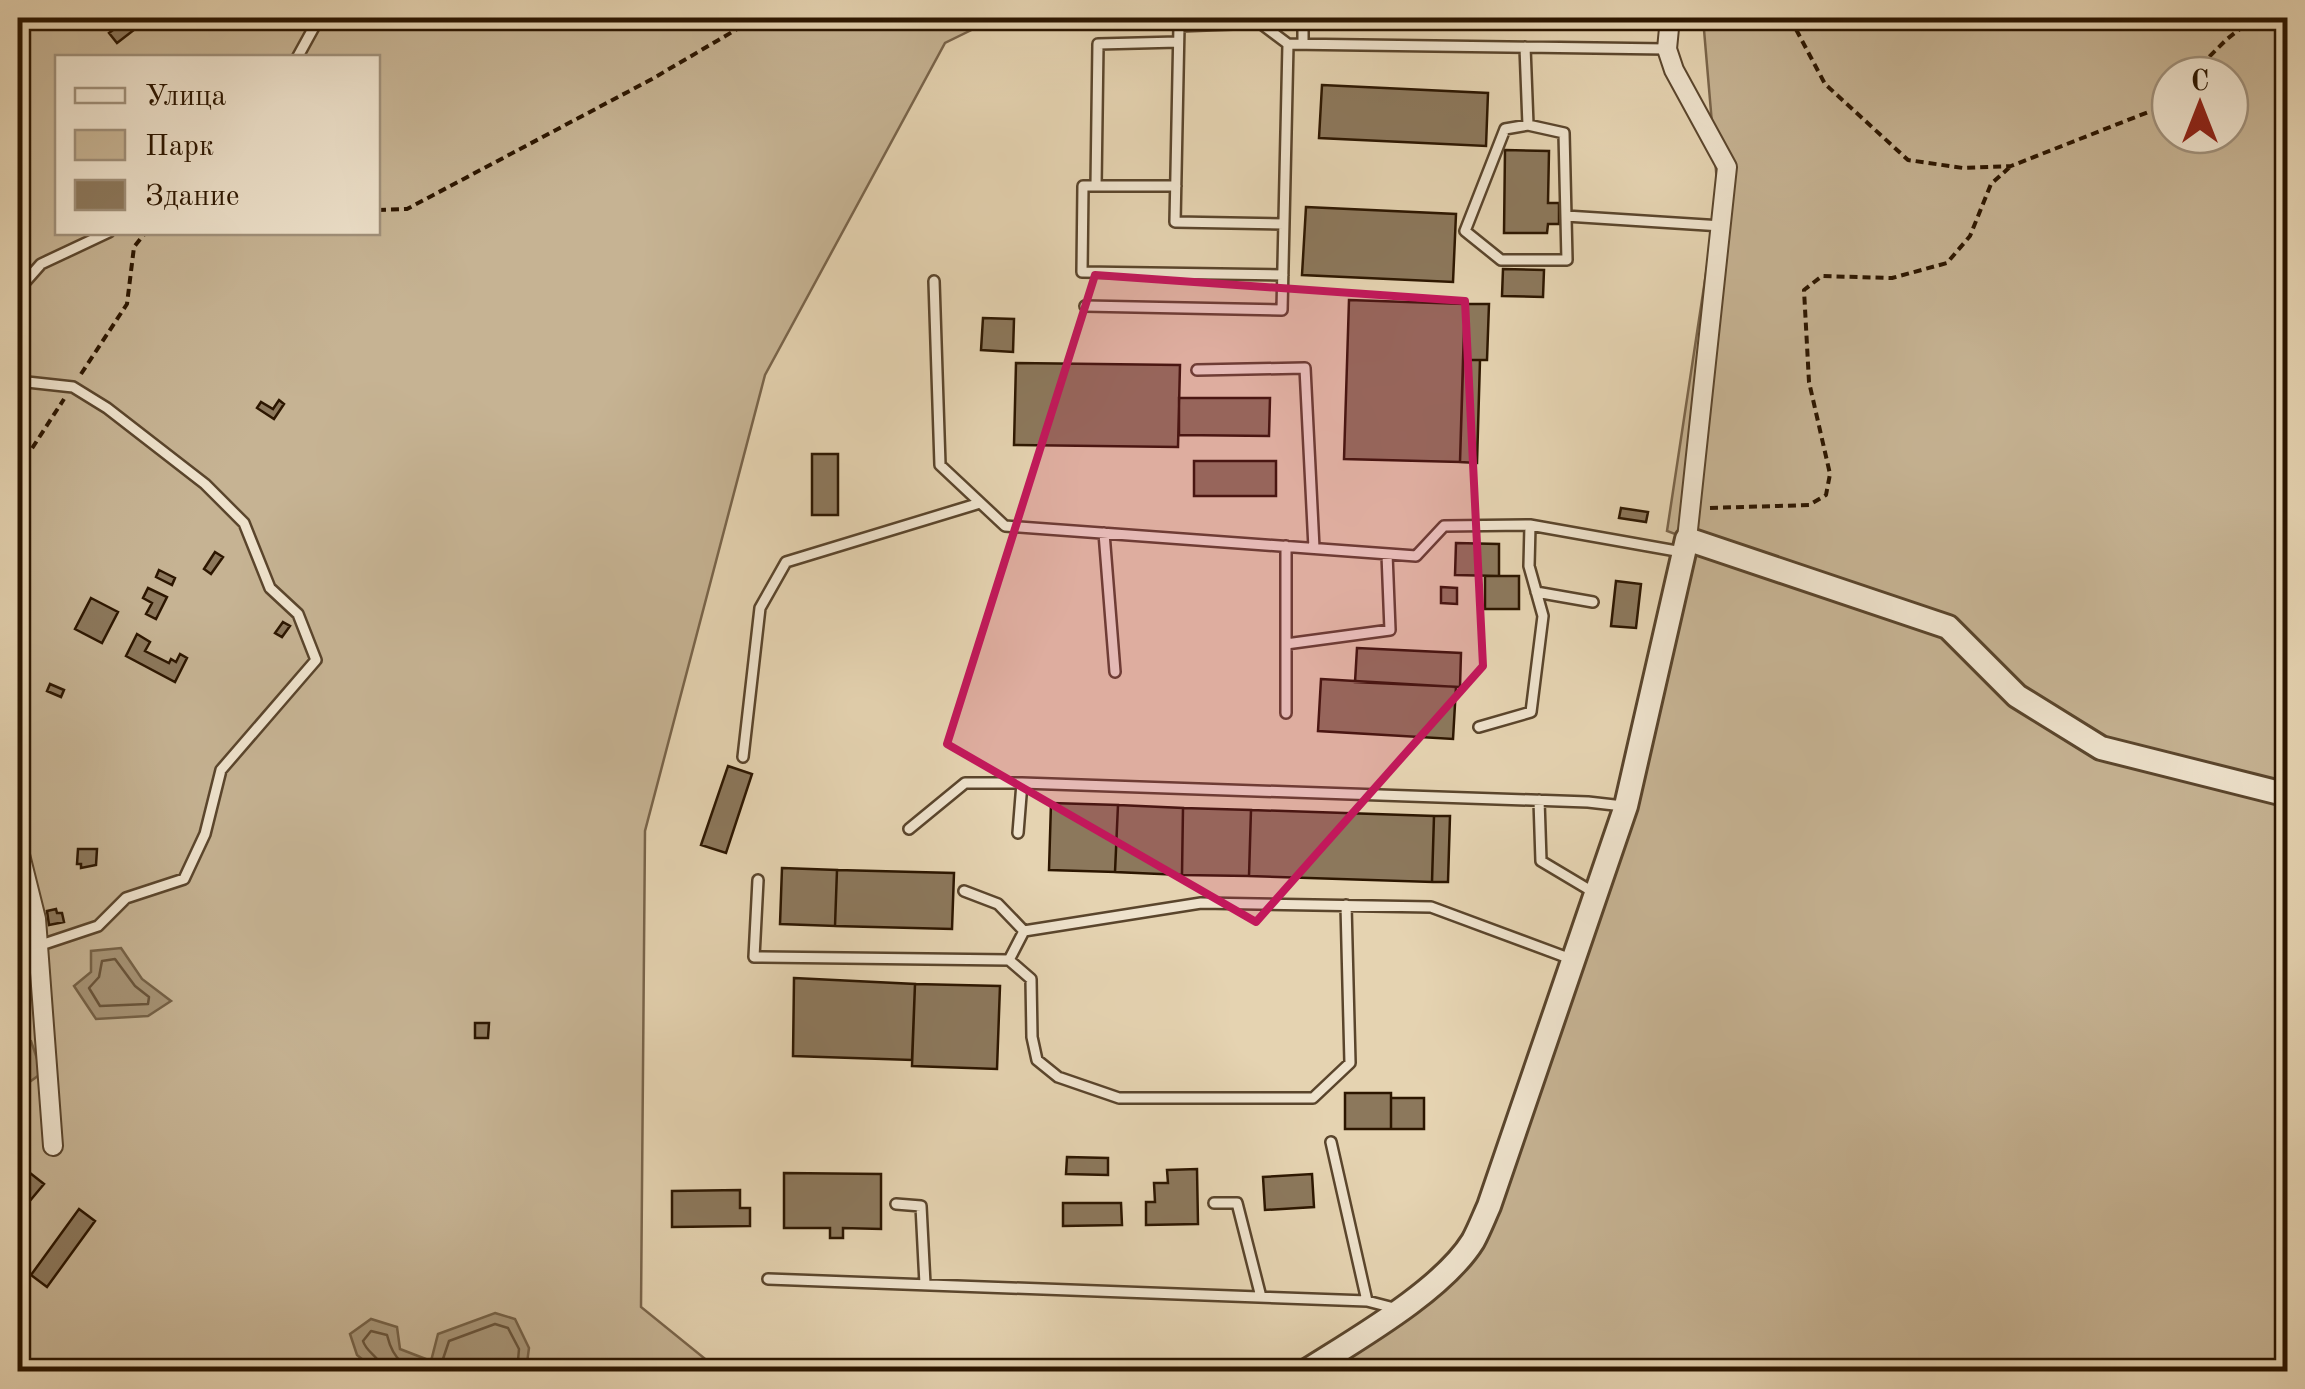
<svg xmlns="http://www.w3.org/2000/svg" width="2305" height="1389" font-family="'Old Standard TT',serif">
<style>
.green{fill:#c6b393;stroke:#79644a;stroke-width:2.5;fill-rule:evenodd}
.water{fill:#a69375;stroke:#756146;stroke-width:2.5}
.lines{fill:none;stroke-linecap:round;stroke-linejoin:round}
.shore{stroke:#69543a;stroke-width:2.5}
.building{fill:#8c785c;stroke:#2c1600;stroke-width:2.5}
.service-casing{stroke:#5a452c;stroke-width:14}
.minor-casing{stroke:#5a452c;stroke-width:22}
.tertiary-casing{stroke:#5a452c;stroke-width:28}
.path{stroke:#2c1600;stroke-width:4;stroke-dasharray:8 5;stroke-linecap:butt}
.service{stroke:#eee2cc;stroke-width:9}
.minor{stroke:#eee2cc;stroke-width:18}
.tertiary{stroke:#eee2cc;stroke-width:22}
.marked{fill:#c2185b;fill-opacity:0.2;stroke:#c2185b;stroke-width:8;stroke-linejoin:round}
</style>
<rect width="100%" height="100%" fill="#e5d3b1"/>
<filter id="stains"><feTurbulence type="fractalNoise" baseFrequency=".002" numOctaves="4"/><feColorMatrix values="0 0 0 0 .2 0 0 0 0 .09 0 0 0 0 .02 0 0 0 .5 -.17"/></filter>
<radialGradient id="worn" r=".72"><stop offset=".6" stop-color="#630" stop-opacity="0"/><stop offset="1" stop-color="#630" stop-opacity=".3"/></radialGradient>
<!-- green -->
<path class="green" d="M 18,18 L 996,18 L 945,43 L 765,375 L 645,831 L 641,1307 L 720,1371 L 18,1371 ZM 58,58 L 378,58 L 378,232 L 58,232 Z
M 1703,18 L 2287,18 L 2287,1371 L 1327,1372 L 1320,1363 L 1472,1243 L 1626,806 L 1686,538 L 1667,531 L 1718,194 ZM 2170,75 L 2230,75 L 2230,135 L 2170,135 Z"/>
<!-- water -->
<path class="water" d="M 121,948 L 142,979 L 171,1001 L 148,1016 L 96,1019 L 74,986 L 91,972 L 91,951 Z
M 18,1039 L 31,1041 L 42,1073 L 28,1083 L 18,1085 Z
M 495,1313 L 515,1319 L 529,1348 L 526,1371 L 374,1369 L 357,1355 L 350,1334 L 371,1319 L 397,1327 L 400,1349 L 431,1361 L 438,1334 Z"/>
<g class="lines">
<!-- shore -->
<path class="shore" d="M 115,959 L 135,986 L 149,997 L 148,1004 L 100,1006 L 89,988 L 99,977 L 102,961 Z
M 382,1372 C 382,1357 367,1354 363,1341 L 371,1331 L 387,1335 C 394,1363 404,1366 431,1371 L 441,1365 L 449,1341 L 495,1324 L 508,1328 L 519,1349 L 517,1372"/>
</g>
<!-- building -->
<path class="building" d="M 129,18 L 139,26 L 117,43 L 109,33 Z
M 1322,85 L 1488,93 L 1486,146 L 1319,138 Z
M 1505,150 L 1549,151 L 1548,203 L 1559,203 L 1559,224 L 1548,224 L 1547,233 L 1504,233 Z
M 1306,207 L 1456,214 L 1453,282 L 1302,275 Z
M 1503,269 L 1544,270 L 1543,297 L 1502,296 Z
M 1349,300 L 1465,304 L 1460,462 L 1344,459 Z
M 1465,304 L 1489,304 L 1487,360 L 1463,360 Z
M 983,318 L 1014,319 L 1013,352 L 981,350 Z
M 1463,360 L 1480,360 L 1477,463 L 1460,462 Z
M 1016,363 L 1180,365 L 1178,447 L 1014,445 Z
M 1179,398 L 1270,398 L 1269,436 L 1179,435 Z
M 279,400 L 284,404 L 274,419 L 257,408 L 261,402 L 273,409 Z
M 812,454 L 838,454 L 838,515 L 812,515 Z
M 1194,461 L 1276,461 L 1276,496 L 1194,496 Z
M 1621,508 L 1648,512 L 1646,522 L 1619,518 Z
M 1456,543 L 1499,544 L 1499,576 L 1455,575 Z
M 215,552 L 223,557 L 211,574 L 204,569 Z
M 159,570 L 175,578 L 172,585 L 156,577 Z
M 1485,576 L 1519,576 L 1519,609 L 1485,609 Z
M 1616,581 L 1641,584 L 1636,628 L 1611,626 Z
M 1441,587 L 1457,588 L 1457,604 L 1441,603 Z
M 148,588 L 167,597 L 156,619 L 146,614 L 152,603 L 143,598 Z
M 91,598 L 118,612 L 102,643 L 75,629 Z
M 283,622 L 290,626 L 282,637 L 275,633 Z
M 137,634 L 150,642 L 145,651 L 169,663 L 171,659 L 176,662 L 180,654 L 187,658 L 175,682 L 126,656 Z
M 1357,648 L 1461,653 L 1460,687 L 1355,682 Z
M 1321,679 L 1456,687 L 1453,739 L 1318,731 Z
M 50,684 L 64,690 L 61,697 L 47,691 Z
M 728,766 L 752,774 L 726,853 L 701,845 Z
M 1051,803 L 1118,805 L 1115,872 L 1049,870 Z
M 1118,805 L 1183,808 L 1182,875 L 1115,872 Z
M 1183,808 L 1251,810 L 1249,876 L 1182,875 Z
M 1251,810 L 1434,816 L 1432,882 L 1249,876 Z
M 1434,816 L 1450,816 L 1448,882 L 1432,882 Z
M 78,849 L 97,849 L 96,865 L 81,868 L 81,864 L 77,864 Z
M 782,868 L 837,870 L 835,926 L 780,924 Z
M 837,870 L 954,873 L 952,929 L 835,926 Z
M 56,909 L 57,913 L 62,913 L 64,922 L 49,925 L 47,911 Z
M 794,978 L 915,984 L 912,1060 L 793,1056 Z
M 915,984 L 1000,986 L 997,1069 L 912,1066 Z
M 475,1023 L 489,1023 L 488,1038 L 475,1038 Z
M 1345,1093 L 1391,1093 L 1391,1129 L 1345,1129 Z
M 1391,1098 L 1424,1098 L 1424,1129 L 1391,1129 Z
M 1067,1157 L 1108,1158 L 1108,1175 L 1066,1174 Z
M 1197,1169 L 1198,1224 L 1146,1225 L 1146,1202 L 1155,1202 L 1154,1183 L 1168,1183 L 1167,1170 Z
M 30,1173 L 44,1184 L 18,1215 L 18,1187 Z
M 784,1173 L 881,1174 L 881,1229 L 843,1228 L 843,1238 L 830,1238 L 830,1228 L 784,1228 Z
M 1312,1174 L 1314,1207 L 1265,1210 L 1263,1177 Z
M 740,1190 L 740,1208 L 750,1208 L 750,1226 L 672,1227 L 672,1191 Z
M 1063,1203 L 1121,1203 L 1122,1225 L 1063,1226 Z
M 79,1209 L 95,1221 L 47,1287 L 31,1275 Z"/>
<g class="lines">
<!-- service casing -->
<g class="service-casing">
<path id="service" d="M 18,22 L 22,18
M 1303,44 L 1303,18
M 1525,47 L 1528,125
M 297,58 L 319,18
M 1528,125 L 1564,133 L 1567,260 L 1501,260 L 1465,231 L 1505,129 Z
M 1096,186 L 1098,44 L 1178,42
M 1176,186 L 1083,186 L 1082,272 L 1283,275
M 1566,216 L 1722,226
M 1284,224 L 1175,222 L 1179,26 L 1260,23 L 1288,44
M 18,261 L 20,285
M 934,281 L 940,465 L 1005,526 L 1416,556 L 1444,526 L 1530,525 L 1682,552
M 18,290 L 41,264 L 109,232
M 1085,306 L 1282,310 L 1288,44 L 1666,49
M 1197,370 L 1305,368 L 1314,548
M 18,381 L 73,387 L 107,408 L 205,484 L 244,523 L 270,588 L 298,614 L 316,660 L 221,770 L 205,834 L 184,879 L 126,898 L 98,926 L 38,946
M 1104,533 L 1115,672
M 1286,546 L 1286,713
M 1536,592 L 1593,602
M 1286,644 L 1390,630 L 1387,554
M 1479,727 L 1531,712 L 1543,616 L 1529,566 L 1530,525
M 743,757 L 760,608 L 786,562 L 980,503
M 1022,783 L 1588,802 L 1623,806
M 1539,800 L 1541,861 L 1593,892
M 909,829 L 965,783 L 1022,783 L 1018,833
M 758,880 L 754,957 L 1009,960 L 1024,931 L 1201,903 L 1431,907 L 1571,959
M 964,891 L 998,904 L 1024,931
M 1009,960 L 1031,979 L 1032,1037 L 1037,1060 L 1058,1077 L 1119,1098 L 1313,1098 L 1350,1063 L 1346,905
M 1331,1142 L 1367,1301
M 1214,1203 L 1237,1203 L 1261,1297
M 896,1204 L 921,1206 L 925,1284
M 768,1279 L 1367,1301 L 1394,1308"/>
</g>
<!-- minor casing -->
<g class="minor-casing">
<path id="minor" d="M 1670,18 L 1667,49 L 1674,70 L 1727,167 L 1687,539
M 18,847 L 36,919 L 53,1146"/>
</g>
<!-- tertiary casing -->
<g class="tertiary-casing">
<path id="tertiary" d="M 1305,1372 C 1355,1340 1442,1291 1473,1241 C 1479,1230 1484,1217 1489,1206 L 1626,806 L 1687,539 L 1948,627 L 2017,696 L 2101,748 L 2288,795"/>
</g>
<!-- path -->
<path class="path" d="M 1790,18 L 1825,84 L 1908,160 L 1963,168 L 2011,166 L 2156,109 L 2170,95
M 2191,75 L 2227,39 L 2254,18
M 378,210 L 407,209 L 652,79 L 756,18
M 81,374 L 127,304 L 134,247 L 146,232
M 18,470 L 64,399
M 1710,508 L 1809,505 L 1826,495 L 1830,474 L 1809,382 L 1804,290 L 1822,276 L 1892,278 L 1947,263 L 1970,236 L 1991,184 L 2011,166"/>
<!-- service -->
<use href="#service" class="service"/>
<!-- minor -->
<use href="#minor" class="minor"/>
<!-- tertiary -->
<use href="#tertiary" class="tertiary"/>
</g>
<!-- marked area -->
<path class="marked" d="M 1095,275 L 1465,301 L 1483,666 L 1256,922 L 947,744 Z"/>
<!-- margin -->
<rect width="2305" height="1389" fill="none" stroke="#e5d3b1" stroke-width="60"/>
<rect x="20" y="20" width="2265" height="1349" fill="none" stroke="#2c1600" stroke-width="5"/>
<rect x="30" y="30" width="2245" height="1329" fill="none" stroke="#2c1600" stroke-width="2.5"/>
<!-- legend -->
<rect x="55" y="55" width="325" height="180" fill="#eee2cc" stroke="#a0907a" stroke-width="2.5"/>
<rect x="75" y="88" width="50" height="15" fill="#eee2cc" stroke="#a0907a" stroke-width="2.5"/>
<text x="145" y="105" font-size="30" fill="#2c1600">Улица</text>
<rect x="75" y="130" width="50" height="30" fill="#c6b393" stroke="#a0907a" stroke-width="2.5"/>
<text x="145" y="155" font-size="30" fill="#2c1600">Парк</text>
<rect x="75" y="180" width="50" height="30" fill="#8c785c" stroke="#a0907a" stroke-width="2.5"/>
<text x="145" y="205" font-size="30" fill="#2c1600">Здание</text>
<!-- north arrow -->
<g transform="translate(2200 105)"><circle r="48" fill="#eee2cc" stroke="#a0907a" stroke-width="2.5"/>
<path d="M0-8L18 38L0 25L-18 38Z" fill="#8f2418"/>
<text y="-15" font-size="28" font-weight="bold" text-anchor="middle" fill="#2c1600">С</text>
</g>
<rect width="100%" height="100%" filter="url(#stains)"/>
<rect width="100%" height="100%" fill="url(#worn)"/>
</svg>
